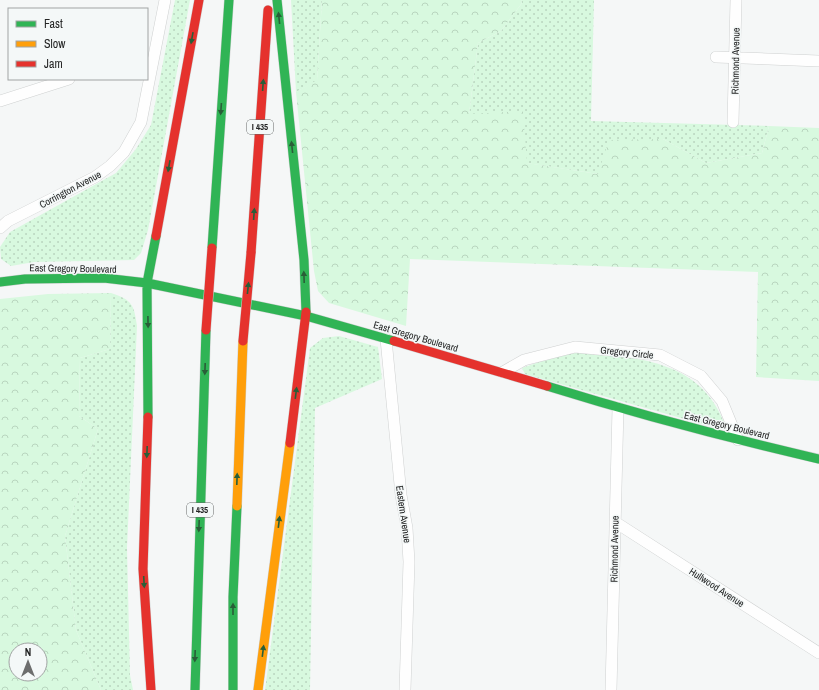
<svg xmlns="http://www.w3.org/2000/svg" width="819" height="690" font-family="'Archivo Narrow',sans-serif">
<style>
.grass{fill:url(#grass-dots)}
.forest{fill:url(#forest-crowns);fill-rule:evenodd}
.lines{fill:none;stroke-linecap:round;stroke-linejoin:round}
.street-casing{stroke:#cfd1d1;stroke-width:12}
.fast-casing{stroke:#cfd1d1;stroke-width:10}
.slow-casing{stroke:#cfd1d1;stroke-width:10}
.jam-casing{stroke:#cfd1d1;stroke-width:10}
.street{stroke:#fefefe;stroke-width:11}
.fast{stroke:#30b455;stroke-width:9}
.slow{stroke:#ff9f0a;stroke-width:9}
.jam{stroke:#e5322d;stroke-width:9}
.jam-bridge-casing{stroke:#cfd1d1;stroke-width:10;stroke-linecap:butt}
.jam-bridge{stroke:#e5322d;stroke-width:9}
.oneway{fill:#295e38}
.labels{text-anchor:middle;stroke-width:3;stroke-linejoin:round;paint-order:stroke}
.shield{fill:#f4f8f8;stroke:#626464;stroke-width:1}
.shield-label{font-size:9px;font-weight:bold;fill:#242525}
.street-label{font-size:10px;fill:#242525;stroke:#f4f8f8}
</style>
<defs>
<pattern id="grass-dots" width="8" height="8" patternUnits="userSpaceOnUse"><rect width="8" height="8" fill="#d8f9df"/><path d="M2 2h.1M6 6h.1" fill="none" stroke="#b9d5bf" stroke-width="1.8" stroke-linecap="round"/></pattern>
<pattern id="forest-crowns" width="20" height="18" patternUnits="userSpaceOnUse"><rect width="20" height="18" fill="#d8f9df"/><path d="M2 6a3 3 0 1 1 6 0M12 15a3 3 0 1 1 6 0" fill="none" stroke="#b9d5bf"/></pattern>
</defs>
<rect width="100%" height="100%" fill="#f5f7f7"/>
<!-- grass -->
<path class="grass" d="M 175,0 L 190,0 L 148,230 L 141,253 L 134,260 L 34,262 L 11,266 L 1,259 L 0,247 L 10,232 L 116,173 L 136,149 L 151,125 Z
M 291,0 L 322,0 L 317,81 L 296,92 Z
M 521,0 L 594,0 L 591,121 L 769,126 L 762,153 L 706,163 L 663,139 L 598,174 L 526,163 L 469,114 L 478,43 L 501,31 L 522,3 Z
M 111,293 C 132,300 134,304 137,326 L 127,548 L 130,675 L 133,690 L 101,690 L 76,630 L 65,536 L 98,429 L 79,416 L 80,358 L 110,349 Z
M 339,336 L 378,347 L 382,379 L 315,408 L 310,690 L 265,690 L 310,348 L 323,338 Z
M 584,352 C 642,358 702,362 725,425 L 720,429 L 525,374 L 522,368 L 559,355 Z"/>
<!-- forest -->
<path class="forest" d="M 322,0 L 521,0 L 522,3 L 501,31 L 478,43 L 469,114 L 523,111 L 527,163 L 598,174 L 609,140 L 663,139 L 706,163 L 762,153 L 769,126 L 819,128 L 819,381 L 756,377 L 758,272 L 410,259 L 406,326 L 329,303 L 318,291 L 314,271 L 296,92 L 317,80 Z
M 111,293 L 110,349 L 80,358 L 79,416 L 98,429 L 65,536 L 76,630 L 101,690 L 0,690 L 0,299 L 48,294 ZM 16,650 L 40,650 L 40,674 L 16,674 Z"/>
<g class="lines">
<!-- street casing -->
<g class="street-casing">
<path id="street" d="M 716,57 L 819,61
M 0,101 L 69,79
M 733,122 L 736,0
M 0,228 L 8,221 L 95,177 L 110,166 L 124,152 L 141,122 L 165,0
M 386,339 L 401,495 L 407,528 L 409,562 L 405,690
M 503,372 L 524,360 L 575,347 L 660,355 L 701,376 L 722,401 L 738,440
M 615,522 L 819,653
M 611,690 L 618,408"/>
</g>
<!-- fast casing -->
<g class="fast-casing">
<path id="fast" d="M 277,0 L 304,260 L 306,312
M 212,248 L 229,0
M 0,282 L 25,279 L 104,278 L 147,283 L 306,316 L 394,341
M 547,386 C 637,414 728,438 819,459
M 148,417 L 147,283 L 156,236
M 195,690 L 206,330
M 233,690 L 233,597 L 237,506"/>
</g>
<!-- slow casing -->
<g class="slow-casing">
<path id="slow" d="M 237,506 L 243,341
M 258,690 L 290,443"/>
</g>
<!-- jam casing -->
<g class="jam-casing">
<path id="jam" d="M 156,236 L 199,0
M 251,253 L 268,10
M 394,341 L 547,386
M 148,417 L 143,569 L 151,690
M 290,443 L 306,312"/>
</g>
<!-- street -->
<use href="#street" class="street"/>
<!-- fast -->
<use href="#fast" class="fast"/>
<!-- slow -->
<use href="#slow" class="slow"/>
<!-- jam -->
<use href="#jam" class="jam"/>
<!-- jam-bridge casing -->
<g class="jam-bridge-casing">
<path id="jam-bridge" d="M 206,330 L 212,248
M 243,341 L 251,253"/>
</g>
<!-- jam-bridge -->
<use href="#jam-bridge" class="jam-bridge"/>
</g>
<!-- one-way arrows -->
<defs><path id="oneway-solid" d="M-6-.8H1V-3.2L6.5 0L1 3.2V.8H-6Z"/></defs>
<g class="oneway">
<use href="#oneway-solid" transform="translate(279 18) rotate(-96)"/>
<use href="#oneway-solid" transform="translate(192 38) rotate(100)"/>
<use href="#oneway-solid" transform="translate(263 85) rotate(-86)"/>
<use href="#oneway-solid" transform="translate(221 109) rotate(94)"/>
<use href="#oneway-solid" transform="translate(292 147) rotate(-96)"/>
<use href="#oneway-solid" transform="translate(169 166) rotate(100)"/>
<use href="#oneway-solid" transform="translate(254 214) rotate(-86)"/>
<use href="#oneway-solid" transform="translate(304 277) rotate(-92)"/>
<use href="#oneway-solid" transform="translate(248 288) rotate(-84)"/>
<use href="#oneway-solid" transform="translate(148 322) rotate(89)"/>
<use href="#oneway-solid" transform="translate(205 369) rotate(92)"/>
<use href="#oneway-solid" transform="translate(296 393) rotate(-83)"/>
<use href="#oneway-solid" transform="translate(147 452) rotate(92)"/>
<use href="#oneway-solid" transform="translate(237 479) rotate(-88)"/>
<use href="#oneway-solid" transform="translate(279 522) rotate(-83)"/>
<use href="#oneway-solid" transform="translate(199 526) rotate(92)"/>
<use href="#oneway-solid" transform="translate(144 582) rotate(87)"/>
<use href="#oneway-solid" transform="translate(233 609) rotate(-90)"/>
<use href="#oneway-solid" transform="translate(263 651) rotate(-83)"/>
<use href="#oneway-solid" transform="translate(195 656) rotate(92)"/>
</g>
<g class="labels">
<!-- shield labels -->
<g class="shield">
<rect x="247" y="120" width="26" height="14" rx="3"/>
<rect x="187" y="503" width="26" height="14" rx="3"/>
</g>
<g class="shield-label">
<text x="260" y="130">I 435</text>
<text x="200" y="513">I 435</text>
</g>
<!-- street labels -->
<g class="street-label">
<text transform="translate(735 61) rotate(-89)" y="4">Richmond Avenue</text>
<text transform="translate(70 189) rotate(-28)" y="4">Corrington Avenue</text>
<text transform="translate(73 268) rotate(1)" y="4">East Gregory Boulevard</text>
<text transform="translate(416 336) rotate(16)" y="4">East Gregory Boulevard</text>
<text transform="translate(627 352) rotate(6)" y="4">Gregory Circle</text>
<text transform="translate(727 425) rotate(14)" y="4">East Gregory Boulevard</text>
<text transform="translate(404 514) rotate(82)" y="4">Eastern Avenue</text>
<text transform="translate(614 549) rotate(-89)" y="4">Richmond Avenue</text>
<text transform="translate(717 587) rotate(33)" y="4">Hullwood Avenue</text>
</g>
</g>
<!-- legend -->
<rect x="8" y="8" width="140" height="72" fill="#f4f8f8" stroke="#a1a4a4"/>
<rect x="16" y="21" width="20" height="6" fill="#30b455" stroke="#a1a4a4"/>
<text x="44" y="28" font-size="12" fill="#242525">Fast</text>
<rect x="16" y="41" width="20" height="6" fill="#ff9f0a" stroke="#a1a4a4"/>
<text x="44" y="48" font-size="12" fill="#242525">Slow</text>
<rect x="16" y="61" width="20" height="6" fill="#e5322d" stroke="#a1a4a4"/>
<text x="44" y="68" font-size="12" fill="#242525">Jam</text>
<!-- north arrow -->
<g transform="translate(28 662)"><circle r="19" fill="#f4f8f8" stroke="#a1a4a4"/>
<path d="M0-3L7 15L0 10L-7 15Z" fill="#6d6e6e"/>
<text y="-6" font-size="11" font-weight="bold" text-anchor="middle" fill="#242525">N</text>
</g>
</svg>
